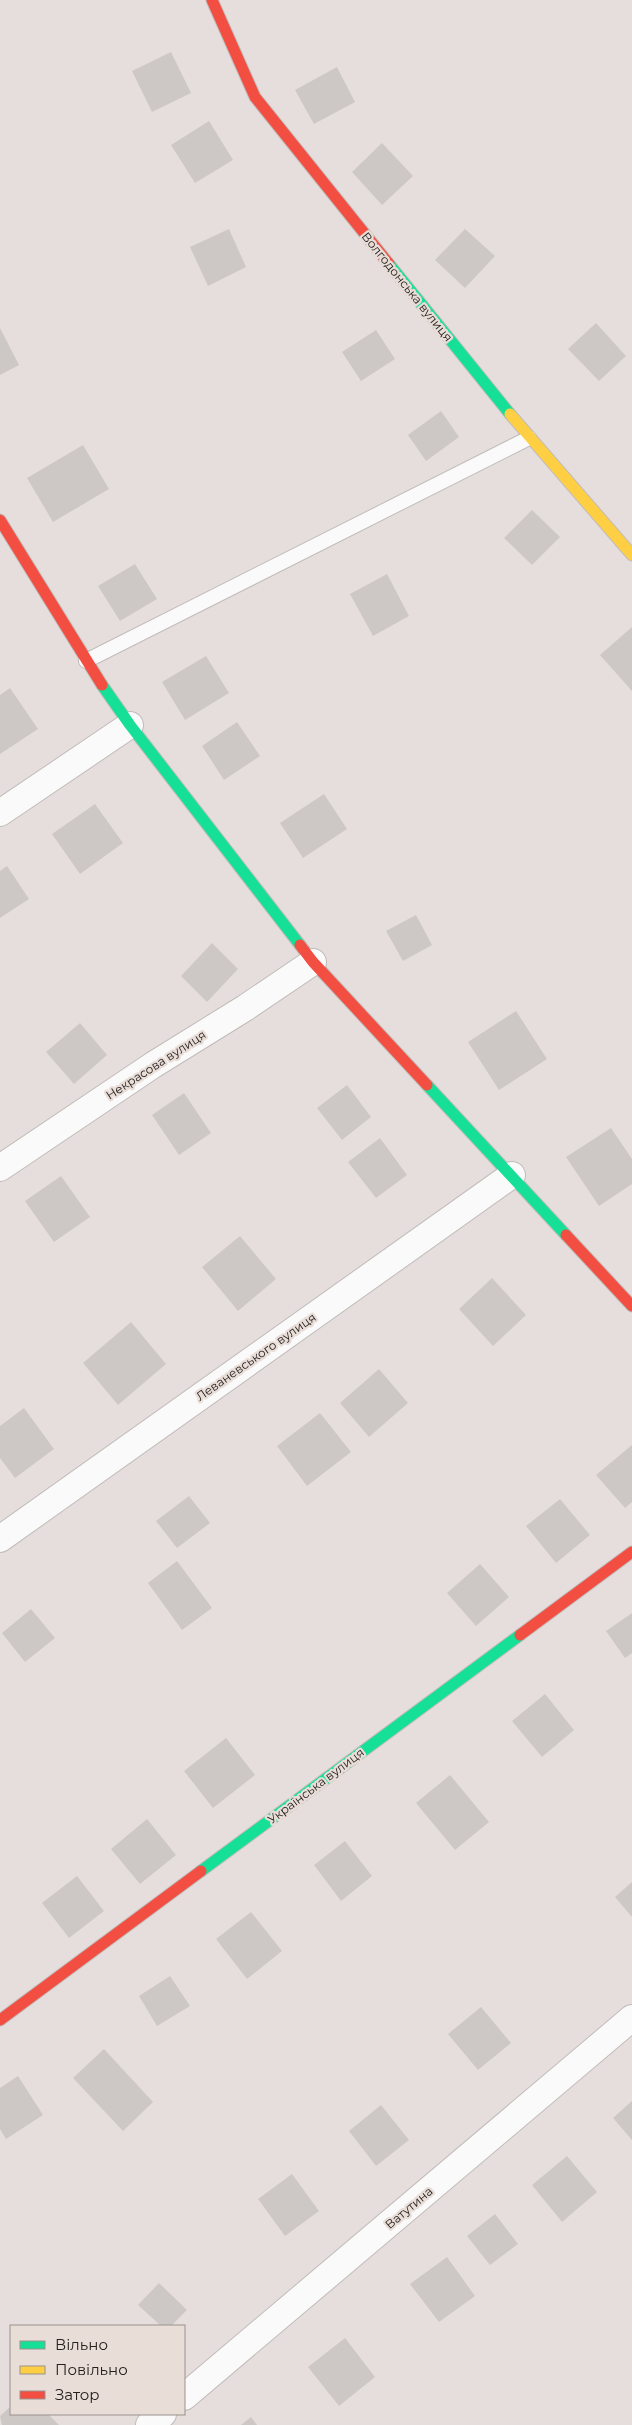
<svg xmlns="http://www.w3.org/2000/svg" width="632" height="2425" font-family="Montserrat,sans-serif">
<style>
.building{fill:#cdc8c6}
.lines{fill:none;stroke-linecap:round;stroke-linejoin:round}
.lane-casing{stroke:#c1bcba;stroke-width:16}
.street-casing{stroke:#c1bcba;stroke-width:28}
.fast-casing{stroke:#c1bcba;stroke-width:13}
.slow-casing{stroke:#c1bcba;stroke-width:13}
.jam-casing{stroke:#c1bcba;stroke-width:13}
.lane{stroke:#fbfafa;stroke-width:14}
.street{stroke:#fbfafa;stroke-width:26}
.fast{stroke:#16e098;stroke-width:11}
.slow{stroke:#ffcf43;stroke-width:11}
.jam{stroke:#f24e42;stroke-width:11}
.labels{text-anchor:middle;stroke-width:4.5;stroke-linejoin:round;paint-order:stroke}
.street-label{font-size:12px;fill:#24201e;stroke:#e9ddd8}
</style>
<rect width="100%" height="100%" fill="#e5dedc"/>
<!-- building -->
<path class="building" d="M 171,52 L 191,93 L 152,112 L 132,71 Z
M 337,67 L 355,102 L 314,124 L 295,90 Z
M 209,121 L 233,160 L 195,183 L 171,145 Z
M 382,143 L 413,176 L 382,205 L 352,172 Z
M 229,229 L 246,267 L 208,286 L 190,247 Z
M 465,229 L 495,256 L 465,288 L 435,260 Z
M 596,323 L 626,356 L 599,381 L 568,349 Z
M 0,328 L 19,365 L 0,375 Z
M 376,330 L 395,359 L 361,381 L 342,352 Z
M 441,411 L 459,437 L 426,461 L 408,435 Z
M 83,445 L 109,489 L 53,522 L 27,478 Z
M 532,510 L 560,537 L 532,565 L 504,538 Z
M 135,564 L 157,599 L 120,621 L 98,586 Z
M 387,574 L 409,616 L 373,636 L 350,594 Z
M 632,627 L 632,691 L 600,655 Z
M 206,656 L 229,693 L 185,720 L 162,682 Z
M 10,688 L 38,729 L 0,754 L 0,695 Z
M 237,722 L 260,756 L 224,780 L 202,746 Z
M 324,794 L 347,829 L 303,858 L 280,823 Z
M 95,804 L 123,843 L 80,874 L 52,834 Z
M 7,866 L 29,899 L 0,918 L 0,871 Z
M 416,915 L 432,945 L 403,961 L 386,931 Z
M 212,943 L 238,969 L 207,1002 L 181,976 Z
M 516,1011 L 547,1059 L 499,1090 L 468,1042 Z
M 80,1023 L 107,1055 L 74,1084 L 46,1052 Z
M 347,1085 L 371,1117 L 342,1140 L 317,1108 Z
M 184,1093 L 211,1133 L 179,1155 L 152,1115 Z
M 611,1128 L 632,1159 L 632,1184 L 599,1206 L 566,1157 Z
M 380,1138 L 407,1175 L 376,1198 L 348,1162 Z
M 61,1176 L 90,1217 L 54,1242 L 25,1201 Z
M 240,1236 L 276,1279 L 238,1311 L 202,1267 Z
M 492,1278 L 526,1315 L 493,1346 L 459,1309 Z
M 131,1322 L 166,1364 L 118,1405 L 83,1363 Z
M 379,1369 L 408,1403 L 369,1437 L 340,1403 Z
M 24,1408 L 54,1449 L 15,1478 L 0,1458 L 0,1426 Z
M 320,1413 L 351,1452 L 307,1486 L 277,1446 Z
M 632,1445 L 632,1502 L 625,1508 L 596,1475 Z
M 189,1496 L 210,1523 L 177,1548 L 156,1521 Z
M 560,1499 L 590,1535 L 556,1563 L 526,1526 Z
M 177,1561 L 212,1608 L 182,1630 L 148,1583 Z
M 480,1564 L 509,1597 L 476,1626 L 447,1593 Z
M 31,1609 L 55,1638 L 25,1662 L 2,1633 Z
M 632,1613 L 632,1653 L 625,1658 L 606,1631 Z
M 545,1694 L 574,1730 L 542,1757 L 512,1721 Z
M 226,1738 L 255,1775 L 213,1808 L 184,1771 Z
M 450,1775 L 489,1822 L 455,1850 L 416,1803 Z
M 147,1819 L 176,1855 L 140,1884 L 111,1849 Z
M 345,1841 L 372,1876 L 341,1901 L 314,1865 Z
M 77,1876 L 104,1911 L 69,1938 L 42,1903 Z
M 632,1882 L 632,1917 L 615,1897 Z
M 251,1912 L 282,1951 L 247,1979 L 216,1939 Z
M 170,1976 L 190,2006 L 157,2026 L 139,1996 Z
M 481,2007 L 511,2043 L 478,2070 L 448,2034 Z
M 104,2049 L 153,2102 L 123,2131 L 73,2078 Z
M 18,2076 L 43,2115 L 6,2139 L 0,2129 L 0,2088 Z
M 632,2101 L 632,2140 L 613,2118 Z
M 381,2105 L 409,2140 L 376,2166 L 349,2131 Z
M 567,2156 L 597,2192 L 562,2222 L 532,2185 Z
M 292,2174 L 319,2211 L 285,2236 L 258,2199 Z
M 495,2214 L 518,2244 L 490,2265 L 467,2236 Z
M 447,2257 L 475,2296 L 439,2322 L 410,2284 Z
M 159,2283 L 187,2310 L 171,2326 L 161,2326 L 138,2305 Z
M 345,2338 L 375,2377 L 339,2406 L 308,2367 Z
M 11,2406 L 11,2414 L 48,2414 L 59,2425 L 2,2425 L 0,2416 Z
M 251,2417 L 257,2425 L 241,2425 Z"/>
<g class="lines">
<!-- lane casing -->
<g class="lane-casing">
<path id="lane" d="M 86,661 L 529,438"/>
</g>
<!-- street casing -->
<g class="street-casing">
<path id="street" d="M 0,813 L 130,725
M 0,1168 L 153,1065 L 245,1008 L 313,962
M 0,1539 L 512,1175
M 184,2397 L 632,2018
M 149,2425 L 163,2414"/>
</g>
<!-- fast casing -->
<g class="fast-casing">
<path id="fast" d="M 389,264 L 510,414
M 102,685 L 130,725 L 300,945
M 427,1085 L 566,1235
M 201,1871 L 520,1635"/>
</g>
<!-- slow casing -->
<g class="slow-casing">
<path id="slow" d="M 510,414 L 632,555"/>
</g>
<!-- jam casing -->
<g class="jam-casing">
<path id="jam" d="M 212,0 L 255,97 L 389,264
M 0,520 L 102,685
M 300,945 L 313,962 L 427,1085
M 566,1235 L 632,1306
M 520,1635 L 632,1552
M 0,2020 L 201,1871"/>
</g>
<!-- lane -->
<use href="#lane" class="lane"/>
<!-- street -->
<use href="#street" class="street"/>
<!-- fast -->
<use href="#fast" class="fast"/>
<!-- slow -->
<use href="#slow" class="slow"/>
<!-- jam -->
<use href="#jam" class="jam"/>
</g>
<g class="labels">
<!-- street labels -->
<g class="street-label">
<text transform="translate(407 287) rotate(51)" y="4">Волгодонська вулиця</text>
<text transform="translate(156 1065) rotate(-33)" y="4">Некрасова вулиця</text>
<text transform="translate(256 1357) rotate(-35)" y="4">Леваневського вулиця</text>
<text transform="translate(316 1786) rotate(-37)" y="4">Українська вулиця</text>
<text transform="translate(409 2208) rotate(-40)" y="4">Ватутина</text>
</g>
</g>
<!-- legend -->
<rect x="10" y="2325" width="175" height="90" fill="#e9ddd8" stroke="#9a918e"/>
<rect x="20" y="2341" width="25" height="8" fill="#16e098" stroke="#9a918e"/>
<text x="55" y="2350" font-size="15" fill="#24201e">Вільно</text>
<rect x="20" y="2366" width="25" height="8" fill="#ffcf43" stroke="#9a918e"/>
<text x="55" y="2375" font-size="15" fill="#24201e">Повільно</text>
<rect x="20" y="2391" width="25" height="8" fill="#f24e42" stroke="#9a918e"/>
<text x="55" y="2400" font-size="15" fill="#24201e">Затор</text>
</svg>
